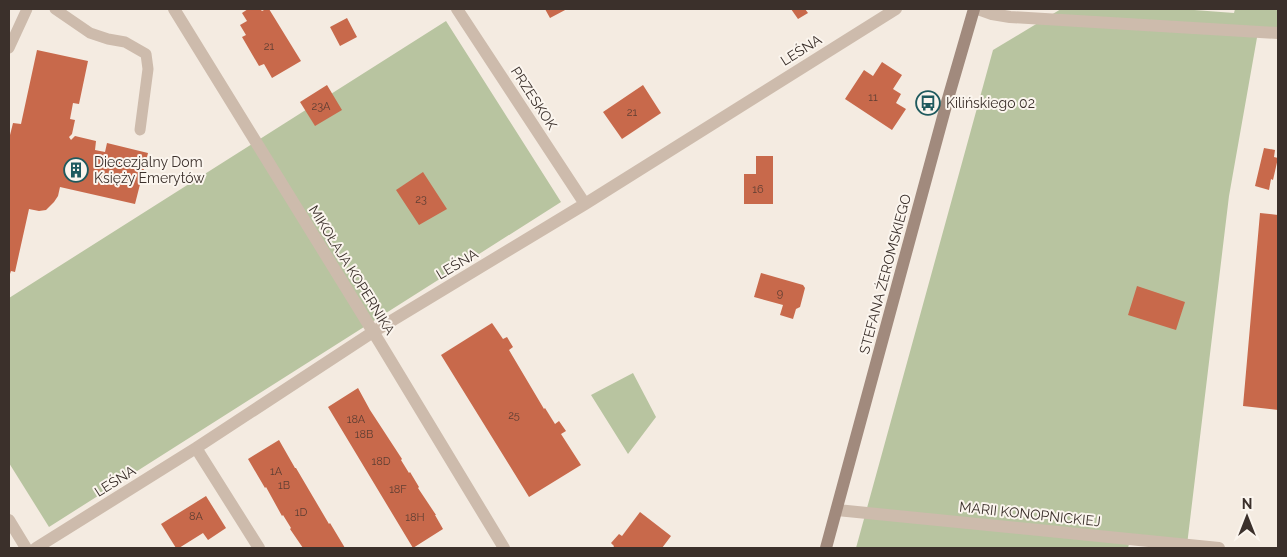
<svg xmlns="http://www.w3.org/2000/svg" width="1287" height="557" font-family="Raleway,sans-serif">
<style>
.green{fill:#b8c4a0}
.building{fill:#c8694b}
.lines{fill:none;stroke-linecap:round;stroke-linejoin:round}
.service{stroke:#cdbbac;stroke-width:11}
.minor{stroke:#cdbbac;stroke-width:12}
.secondary{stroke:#a18a7d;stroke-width:12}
.labels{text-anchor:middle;stroke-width:4;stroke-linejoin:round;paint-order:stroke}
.number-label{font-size:11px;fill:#5e3e33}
.street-label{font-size:14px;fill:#3b302b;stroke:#fbf5ee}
.poi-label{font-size:14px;fill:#3b302b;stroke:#fbf5ee;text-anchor:start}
</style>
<rect width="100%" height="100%" fill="#f4ebe1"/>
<!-- green -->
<path class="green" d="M 1061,9 L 1181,9 L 1234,13 L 1235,9 L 1278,9 L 1278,33 L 1258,32 L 1229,196 L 1187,545 L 1130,540 L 1128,548 L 856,548 L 993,50 Z
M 446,21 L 561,202 L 49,527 L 9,463 L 9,298 Z
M 633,373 L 656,417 L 628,454 L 591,395 Z"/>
<!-- building -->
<path class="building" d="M 248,9 L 260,9 L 262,11 L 266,9 L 269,9 L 301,61 L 272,78 L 264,64 L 259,66 L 242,37 L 246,35 L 240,25 L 247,21 L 242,13 Z
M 545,9 L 567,9 L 550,18 Z
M 791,9 L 805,9 L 808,13 L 798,19 Z
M 347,18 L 357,37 L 340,46 L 330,27 Z
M 37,50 L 88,61 L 79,104 L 73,103 L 70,119 L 75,120 L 72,134 L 69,137 L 71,140 L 75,136 L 96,141 L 95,150 L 105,152 L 107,143 L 148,153 L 135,204 L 60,187 L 58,196 L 54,202 L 46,210 L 39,211 L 29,209 L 15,272 L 11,271 L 9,277 L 9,136 L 10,135 L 13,123 L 21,124 Z
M 882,62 L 902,75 L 893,89 L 901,94 L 896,103 L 906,109 L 892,130 L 845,99 L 864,70 L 873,76 Z
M 327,85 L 342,110 L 315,126 L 300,102 Z
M 643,85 L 661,113 L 622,139 L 603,112 Z
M 1264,148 L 1275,150 L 1274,157 L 1278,158 L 1273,180 L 1271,179 L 1269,190 L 1255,186 Z
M 756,156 L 773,156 L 773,204 L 744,204 L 744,174 L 756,174 Z
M 423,172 L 447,209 L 419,225 L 396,190 Z
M 1260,213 L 1278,215 L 1278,410 L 1243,406 Z
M 761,273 L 803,285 L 805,288 L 800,307 L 796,309 L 793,319 L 780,315 L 783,305 L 754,297 Z
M 1137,286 L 1185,302 L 1176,330 L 1128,315 Z
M 492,323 L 503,339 L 507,337 L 513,347 L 509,350 L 544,409 L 545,408 L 555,424 L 559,421 L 566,431 L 561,434 L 581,465 L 529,497 L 441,355 Z
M 358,388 L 370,410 L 402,459 L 401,460 L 409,473 L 410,472 L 419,487 L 418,488 L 436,515 L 435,515 L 443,529 L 413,548 L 328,407 Z
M 279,440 L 295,468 L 296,468 L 329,524 L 330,523 L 345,548 L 303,548 L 290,529 L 291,528 L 283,515 L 282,516 L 266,487 L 265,488 L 248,459 Z
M 206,496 L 226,528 L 208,540 L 203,533 L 179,548 L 176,548 L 161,524 Z
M 640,512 L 671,536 L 662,548 L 613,548 L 614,546 L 611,543 L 619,534 L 622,536 Z"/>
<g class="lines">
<!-- service -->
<path class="service" d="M 55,9 L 90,33 L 108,39 L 125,42 L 146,54 L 148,69 L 140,130
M 9,48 L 27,9"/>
<!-- minor -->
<path class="minor" d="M 174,9 L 380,343 L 504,548
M 457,9 L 585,204
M 978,9 L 992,14 L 1010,17 L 1278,33
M 196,448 L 259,548
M 837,510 L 1219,548
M 9,520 L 26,548
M 36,548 L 196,448 L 373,332 L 585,204 L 896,9"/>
<!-- secondary -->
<path class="secondary" d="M 826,548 L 947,102 L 974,9"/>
</g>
<!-- icons -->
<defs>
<g id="bus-ring" transform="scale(1.25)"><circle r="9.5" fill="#fbf5ee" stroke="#1f5a5e" stroke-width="1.5"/><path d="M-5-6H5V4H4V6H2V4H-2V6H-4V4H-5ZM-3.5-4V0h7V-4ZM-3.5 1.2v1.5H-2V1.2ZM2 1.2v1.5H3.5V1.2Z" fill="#1f5a5e"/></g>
<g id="building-ring" transform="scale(1.25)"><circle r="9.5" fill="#fbf5ee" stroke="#1f5a5e" stroke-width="1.5"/><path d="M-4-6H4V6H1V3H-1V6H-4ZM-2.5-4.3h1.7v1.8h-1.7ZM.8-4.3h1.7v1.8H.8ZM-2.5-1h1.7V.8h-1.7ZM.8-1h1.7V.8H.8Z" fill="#1f5a5e"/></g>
</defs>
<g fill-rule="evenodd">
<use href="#bus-ring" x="928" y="103"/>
<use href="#building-ring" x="76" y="170"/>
</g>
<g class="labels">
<!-- number labels -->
<g class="number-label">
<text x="269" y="50">21</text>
<text x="873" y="101">11</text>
<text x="321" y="110">23A</text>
<text x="632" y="116">21</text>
<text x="758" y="193">16</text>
<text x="421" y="203">23</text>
<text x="780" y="297">9</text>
<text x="514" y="419">25</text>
<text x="356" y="423">18A</text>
<text x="364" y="438">18B</text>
<text x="381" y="465">18D</text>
<text x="276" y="475">1A</text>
<text x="284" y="489">1B</text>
<text x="398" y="493">18F</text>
<text x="301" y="516">1D</text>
<text x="196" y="520">8A</text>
<text x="415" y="521">18H</text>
</g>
<!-- street labels -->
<g class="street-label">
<text transform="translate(801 50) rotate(-32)" y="5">LEŚNA</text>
<text transform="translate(534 98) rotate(57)" y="5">PRZESKOK</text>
<text transform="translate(457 264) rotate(-31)" y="5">LEŚNA</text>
<text transform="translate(352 270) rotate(58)" y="5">MIKOŁAJA KOPERNIKA</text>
<text transform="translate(885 274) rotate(-75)" y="5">STEFANA ŻEROMSKIEGO</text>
<text transform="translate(115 481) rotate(-32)" y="5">LEŚNA</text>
<text transform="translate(1030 514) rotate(6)" y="5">MARII KONOPNICKIEJ</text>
</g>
<!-- poi labels -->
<g class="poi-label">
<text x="946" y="108">Kilińskiego 02</text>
<text x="94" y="167">Diecezjalny Dom<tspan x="94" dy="16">Księży Emerytów</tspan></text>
</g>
</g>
<!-- border -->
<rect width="1287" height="557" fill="none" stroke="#3b302b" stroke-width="20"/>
<!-- north arrow -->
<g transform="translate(1247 517)" stroke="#fbf5ee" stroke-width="4" paint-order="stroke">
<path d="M0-4L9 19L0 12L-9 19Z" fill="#3b302b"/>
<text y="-8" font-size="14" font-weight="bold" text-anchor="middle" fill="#3b302b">N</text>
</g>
</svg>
